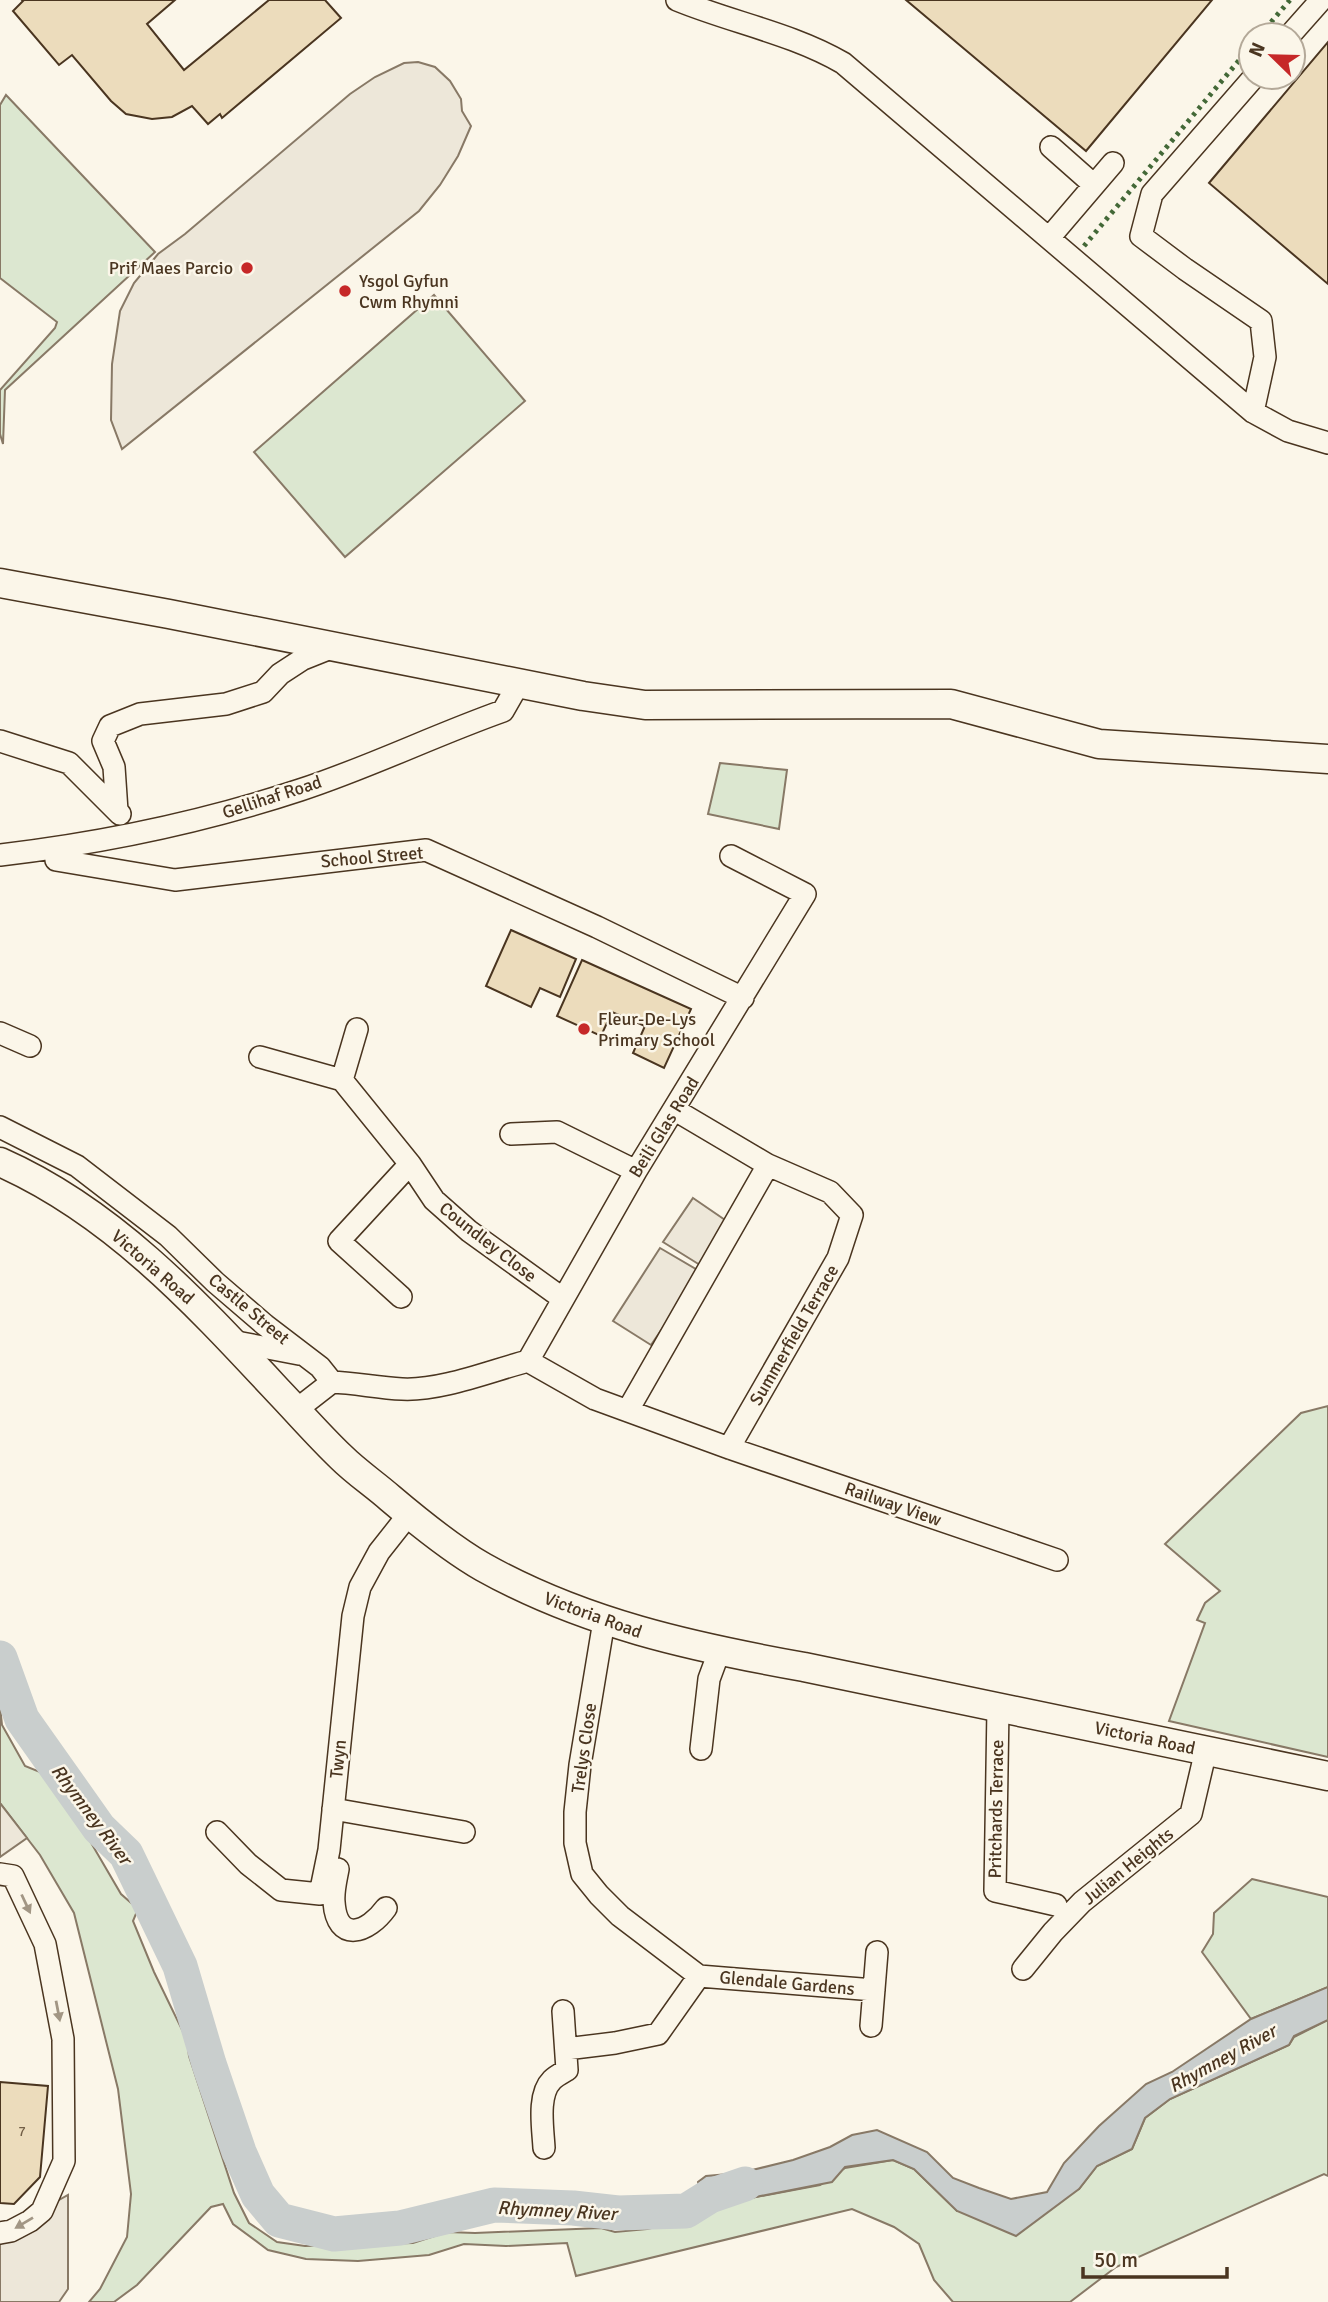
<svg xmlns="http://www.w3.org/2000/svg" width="1328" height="2302" font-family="Signika,sans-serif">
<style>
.green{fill:#dce7d0;stroke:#887966;stroke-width:2}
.parking{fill:#ede7d9;stroke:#887966;stroke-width:2}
.water{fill:#c9cecd;stroke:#887966;stroke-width:2}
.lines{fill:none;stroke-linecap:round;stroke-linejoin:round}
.river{stroke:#c9cecd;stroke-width:35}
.building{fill:#ecdcbc;stroke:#4a3520;stroke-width:2}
.minor-casing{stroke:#4a3520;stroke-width:24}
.major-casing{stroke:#4a3520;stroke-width:31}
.minor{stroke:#fbf6e9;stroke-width:21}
.major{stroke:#fbf6e9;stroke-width:28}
.hedge{stroke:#436837;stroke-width:5;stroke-dasharray:3.5 5;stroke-linecap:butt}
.oneway{fill:#a29684}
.poi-dot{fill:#c62828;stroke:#fbf6e9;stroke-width:2.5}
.labels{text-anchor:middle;stroke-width:5;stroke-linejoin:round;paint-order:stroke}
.number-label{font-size:14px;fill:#725f47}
.poi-label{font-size:18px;fill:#4a3520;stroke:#fbf6e9;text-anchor:start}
.street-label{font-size:18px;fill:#4a3520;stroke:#fbf6e9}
.water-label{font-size:19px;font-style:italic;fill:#4a3520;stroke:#fbf6e9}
</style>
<rect width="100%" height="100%" fill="#fbf6e9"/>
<!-- green -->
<path class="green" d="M 6,95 L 155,252 L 5,390 L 3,444 L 0,434 L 0,390 L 55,328 L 57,322 L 0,278 L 0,105 Z
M 434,295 L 525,401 L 345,557 L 254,452 Z
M 720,763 L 787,770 L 779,829 L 708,814 Z
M 1328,1406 L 1328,1757 L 1169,1721 L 1205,1623 L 1197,1620 L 1205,1603 L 1220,1591 L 1165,1544 L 1301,1413 Z
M 0,1706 L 2,1725 L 25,1766 L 45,1774 L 90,1841 L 121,1894 L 138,1909 L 133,1921 L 154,1972 L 187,2040 L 189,2056 L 234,2193 L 249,2223 L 277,2242 L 305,2246 L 413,2243 L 447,2232 L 475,2233 L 601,2228 L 615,2232 L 647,2229 L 705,2216 L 735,2201 L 820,2185 L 845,2168 L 893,2160 L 914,2169 L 957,2211 L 1079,2189 L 1097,2166 L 1132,2149 L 1145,2118 L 1170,2099 L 1289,2045 L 1294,2037 L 1328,2020 L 1328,2176 L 1324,2174 L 1116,2267 L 1070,2302 L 953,2302 L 934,2280 L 919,2244 L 894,2227 L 852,2209 L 576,2276 L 567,2243 L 506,2246 L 464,2244 L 429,2255 L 358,2261 L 306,2259 L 268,2250 L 233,2224 L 223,2204 L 211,2207 L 137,2285 L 114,2302 L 89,2302 L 100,2289 L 127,2237 L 131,2194 L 118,2089 L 74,1913 L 40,1855 L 0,1803 Z
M 1252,1879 L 1328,1897 L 1328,1987 L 1251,2019 L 1202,1952 L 1213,1934 L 1214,1913 Z"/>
<!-- parking -->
<path class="parking" d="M 418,62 L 435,67 L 450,81 L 461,99 L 462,111 L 471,126 L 458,156 L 440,185 L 419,211 L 122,449 L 111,420 L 112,364 L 120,311 L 134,283 L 158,254 L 185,234 L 350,94 L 375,77 L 404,63 Z
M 693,1198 L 728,1222 L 700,1265 L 663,1242 Z
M 660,1248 L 701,1272 L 651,1345 L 613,1321 Z
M 0,1803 L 27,1838 L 0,1857 Z
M 68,2195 L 68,2289 L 59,2302 L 0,2302 L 0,2233 Z"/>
<!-- water -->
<path class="water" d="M 1328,1987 L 1328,2020 L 1294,2036 L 1289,2045 L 1170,2099 L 1145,2118 L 1132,2149 L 1097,2166 L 1079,2189 L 1016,2236 L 957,2211 L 914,2169 L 893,2160 L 845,2167 L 832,2182 L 735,2201 L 705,2216 L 698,2182 L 706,2176 L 740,2173 L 793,2160 L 830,2147 L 852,2135 L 877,2130 L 927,2152 L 953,2178 L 979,2188 L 1011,2199 L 1047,2192 L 1064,2163 L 1099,2126 L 1146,2084 L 1172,2072 L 1251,2019 Z"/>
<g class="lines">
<!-- river -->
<path class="river" d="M 0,1658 L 22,1719 L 99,1828 L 126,1854 L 180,1966 L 209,2064 L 239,2152 L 258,2195 L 279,2220 L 334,2234 L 400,2228 L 494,2205 L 573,2208 L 618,2213 L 686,2211 L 710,2196 L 745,2184"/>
</g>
<!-- building -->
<path class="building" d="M 22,0 L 175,0 L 147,24 L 184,70 L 269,0 L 325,0 L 341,18 L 222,118 L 220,114 L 208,124 L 192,106 L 172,117 L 152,119 L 126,114 L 111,101 L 72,55 L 59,65 L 13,11 L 23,1 Z
M 906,0 L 1212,0 L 1086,151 Z
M 1328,42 L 1328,284 L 1209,183 Z
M 511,930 L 576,959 L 560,997 L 540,988 L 531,1007 L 486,986 Z
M 582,960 L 691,1009 L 664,1068 L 633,1053 L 645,1026 L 612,1012 L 601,1036 L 557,1016 Z
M 0,2082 L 48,2086 L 40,2177 L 14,2204 L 0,2203 Z"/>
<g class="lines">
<!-- minor casing -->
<g class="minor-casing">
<path id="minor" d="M 677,0 C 733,23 791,33 843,63 L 1253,412 L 1288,431 L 1328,443
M 1290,35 L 1321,0
M 1051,147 L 1094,185
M 1049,238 L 1113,163
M 1253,412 L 1265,357 L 1261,321 L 1185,269 L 1141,236 L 1152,194 L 1254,77
M 0,741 L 69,763 L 120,814
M 117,811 L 114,767 L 103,741 L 110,726 L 140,714 L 226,704 L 263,692 L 280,674 L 303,659 L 333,647
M 0,855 C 102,843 203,822 300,790 C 368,768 435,735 503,711 L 519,683
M 56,860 L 175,880 L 426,850 L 597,927 L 743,998
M 0,1033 L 30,1046
M 260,1057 L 342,1080 L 410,1164 L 434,1200 L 469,1231 L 562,1298
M 342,1080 L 357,1029
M 675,1110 L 768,1165 L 830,1192 L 852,1215 L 838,1258 L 729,1448
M 0,1127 L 77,1166 L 168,1236 L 215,1282 L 265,1325 L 320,1367 L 332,1382 C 356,1383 378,1388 402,1389 C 441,1391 490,1371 528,1361
M 511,1134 L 557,1132 L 636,1171
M 401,1297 L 339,1241 L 410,1164
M 231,1341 L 299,1354
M 528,1361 L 636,1171 L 805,894 L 731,856
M 528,1361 L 595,1399 L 729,1448 L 1057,1560
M 296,1410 L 332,1382
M 628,1410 L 768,1165
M 604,1621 L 580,1765 L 575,1812 L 575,1843 L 582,1874 L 599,1895 L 620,1916 L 699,1976 L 874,1990
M 998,1708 L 995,1891 L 1056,1905
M 701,1749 L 709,1679 L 719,1652
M 333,1809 L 464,1832
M 217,1832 L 248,1864 L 281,1890 L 320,1894 L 329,1850 L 353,1616 L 360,1587 L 379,1552 L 409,1514
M 338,1869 C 336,1880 333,1891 334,1902 C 337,1944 368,1933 386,1908
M 0,1874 L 13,1876 L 45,1944 L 63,2039 L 64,2161 L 42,2211 L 30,2221 L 11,2231 L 0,2233
M 1023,1969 L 1053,1932 L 1082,1902 L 1191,1814 L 1206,1750
M 871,2026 L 877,1952
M 566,2049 L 615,2043 L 658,2034 L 699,1976
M 544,2148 C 543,2128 537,2095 552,2080 C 556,2076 562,2073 567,2070 L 563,2011"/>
</g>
<!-- major casing -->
<g class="major-casing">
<path id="major" d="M 0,583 L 169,614 L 583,696 L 645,705 L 951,704 L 1099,744 L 1328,759
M 0,1162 C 113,1212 197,1304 279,1392 C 300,1414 320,1437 341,1457 C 356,1472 374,1484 390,1498 C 416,1520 453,1550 483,1567 C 583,1623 692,1647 804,1667 L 1328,1776"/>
</g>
<!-- minor -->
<use href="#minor" class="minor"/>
<!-- major -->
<use href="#major" class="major"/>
<!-- hedge -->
<path class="hedge" d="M 1260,35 L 1290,0
M 1084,246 L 1251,46"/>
</g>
<!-- one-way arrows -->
<defs><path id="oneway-solid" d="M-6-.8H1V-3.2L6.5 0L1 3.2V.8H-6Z" transform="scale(1.75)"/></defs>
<g class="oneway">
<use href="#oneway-solid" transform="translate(26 1904) rotate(65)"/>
<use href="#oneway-solid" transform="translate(58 2011) rotate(79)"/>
<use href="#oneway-solid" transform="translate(24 2223) rotate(149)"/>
</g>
<!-- markers -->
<g class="poi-dot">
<circle cx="247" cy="268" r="7"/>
<circle cx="345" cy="291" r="7"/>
<circle cx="584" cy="1029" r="7"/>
</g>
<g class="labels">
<!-- number labels -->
<g class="number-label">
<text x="22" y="2136">7</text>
</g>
<!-- poi labels -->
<g class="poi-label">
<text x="233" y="274" text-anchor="end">Prif Maes Parcio</text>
<text x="359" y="287">Ysgol Gyfun<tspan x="359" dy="21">Cwm Rhymni</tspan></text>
<text x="598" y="1025">Fleur-De-Lys<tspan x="598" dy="21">Primary School</tspan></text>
</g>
<!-- street labels -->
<g class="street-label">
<text transform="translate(272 797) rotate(-18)" y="6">Gellihaf Road</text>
<text transform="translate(372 857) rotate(-5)" y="6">School Street</text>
<text transform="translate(664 1127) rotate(-58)" y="6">Beili Glas Road</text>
<text transform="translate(488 1242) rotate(38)" y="6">Coundley Close</text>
<text transform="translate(153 1267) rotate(41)" y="6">Victoria Road</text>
<text transform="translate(249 1309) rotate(40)" y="6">Castle Street</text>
<text transform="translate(794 1335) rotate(-60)" y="6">Summerfield Terrace</text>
<text transform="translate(893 1504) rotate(19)" y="6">Railway View</text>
<text transform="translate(593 1615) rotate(20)" y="6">Victoria Road</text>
<text transform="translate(1145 1738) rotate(12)" y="6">Victoria Road</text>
<text transform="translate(584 1748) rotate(-82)" y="6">Trelys Close</text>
<text transform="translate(338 1759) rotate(-84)" y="6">Twyn</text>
<text transform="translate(996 1809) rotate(-89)" y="6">Pritchards Terrace</text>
<text transform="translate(1128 1866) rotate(-39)" y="6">Julian Heights</text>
<text transform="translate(787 1983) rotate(5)" y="6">Glendale Gardens</text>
</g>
<!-- water labels -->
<g class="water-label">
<text transform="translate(92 1814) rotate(53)" y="7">Rhymney River</text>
<text transform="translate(1222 2058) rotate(-29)" y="7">Rhymney River</text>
<text transform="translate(557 2210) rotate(3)" y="7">Rhymney River</text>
</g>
</g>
<!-- north arrow -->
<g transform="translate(1272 56) rotate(293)"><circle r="33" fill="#fbf6e9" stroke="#b4a999" stroke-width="2"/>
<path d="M0-5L12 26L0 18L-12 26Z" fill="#c62828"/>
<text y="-10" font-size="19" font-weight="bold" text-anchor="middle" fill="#4a3520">N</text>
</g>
<!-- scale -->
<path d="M1083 2267v10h144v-10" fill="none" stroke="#4a3520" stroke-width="3.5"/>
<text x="1094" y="2267" font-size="21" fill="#4a3520" stroke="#fbf6e9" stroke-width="5" paint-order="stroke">50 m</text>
</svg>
